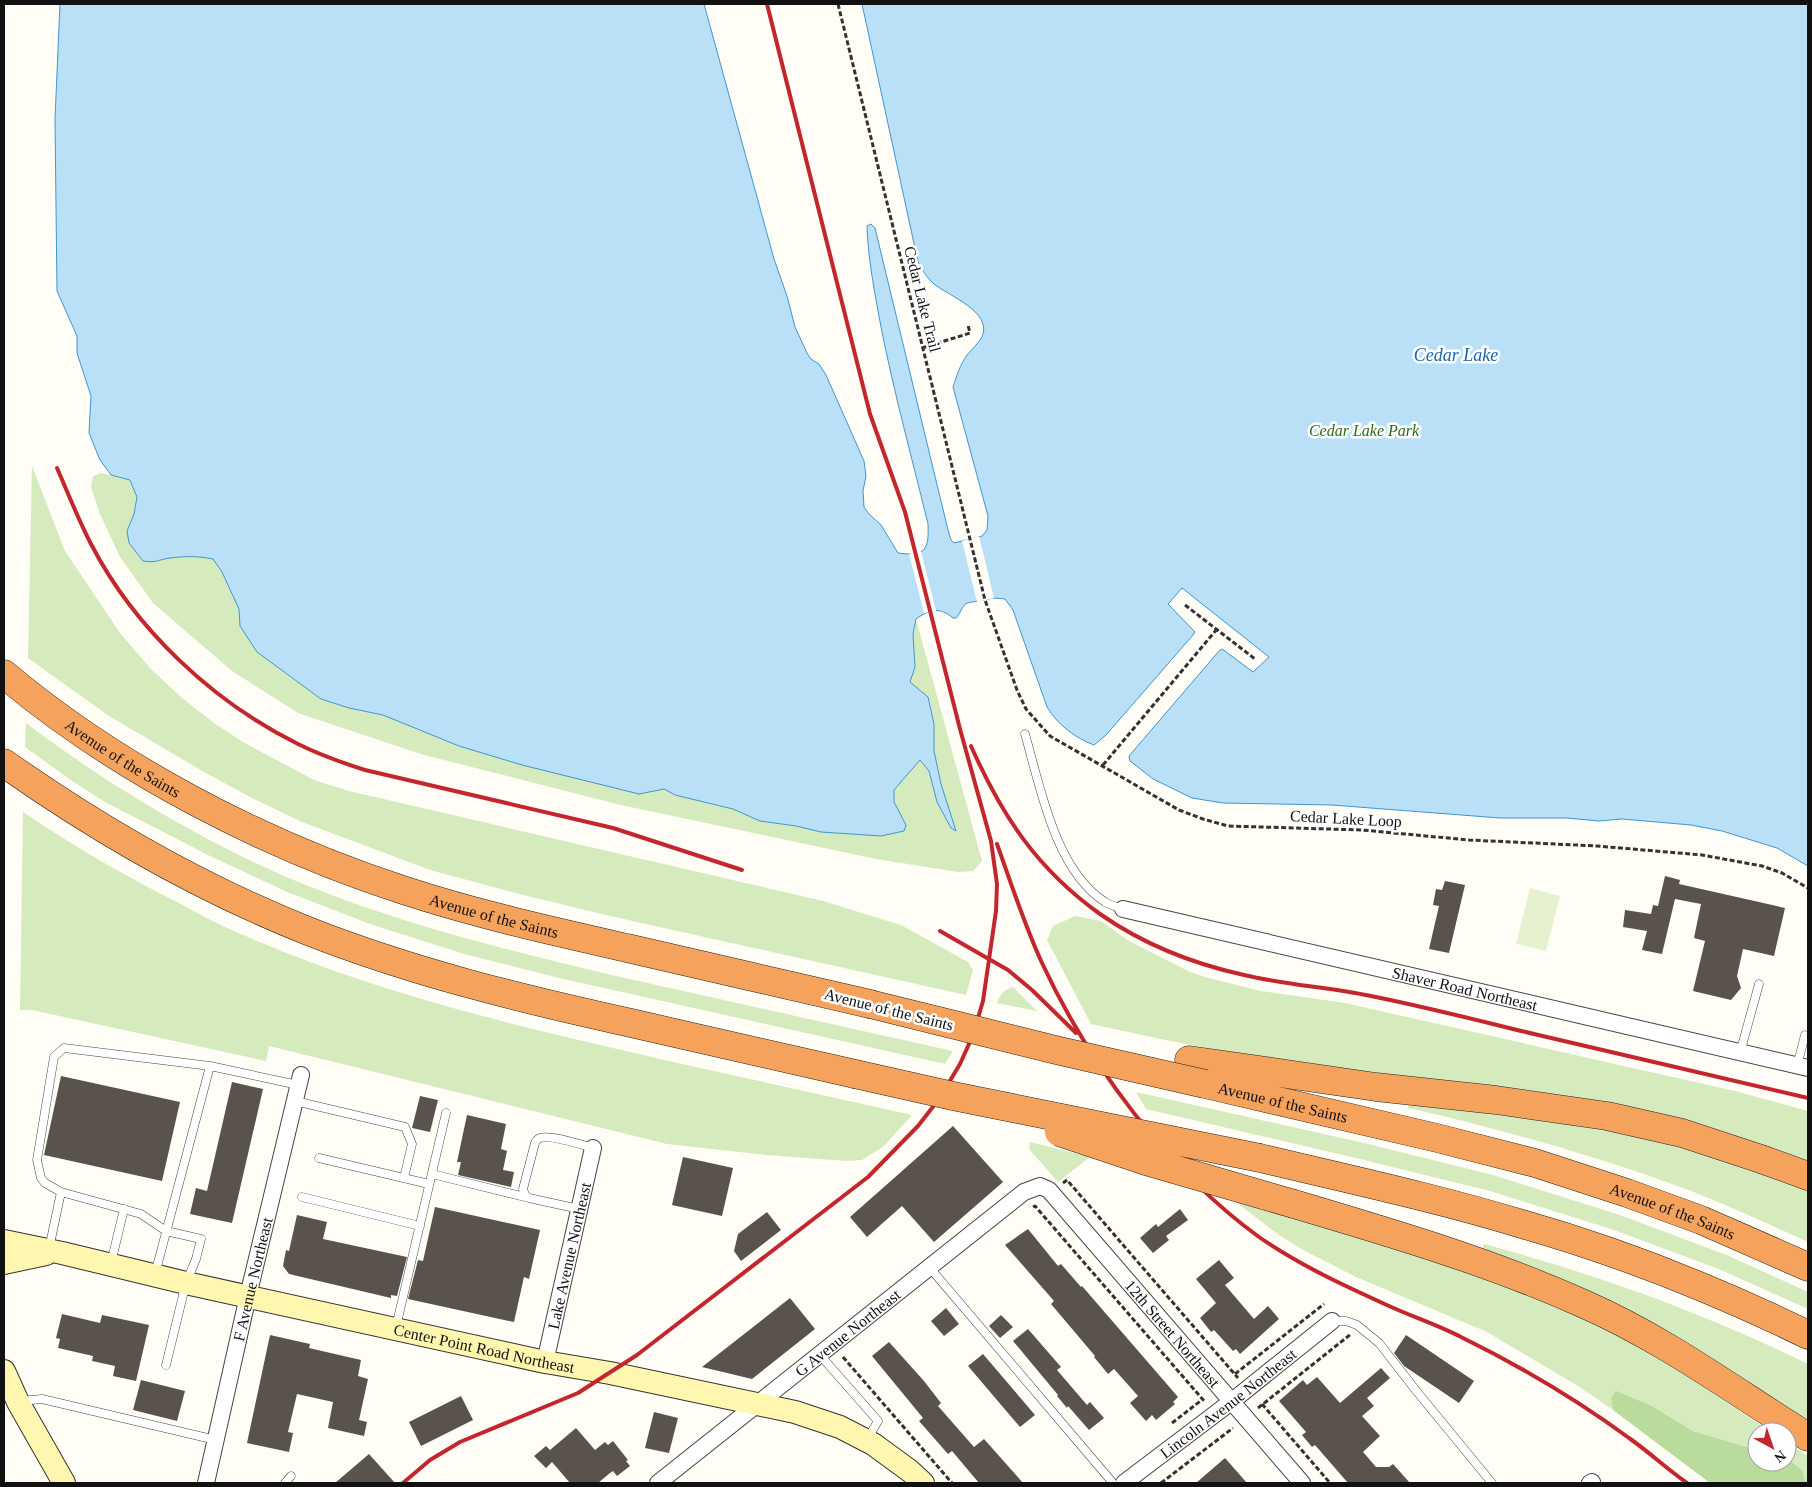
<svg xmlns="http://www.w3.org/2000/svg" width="1812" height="1487" font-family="Georgia,serif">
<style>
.green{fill:#d5ebbd}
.forest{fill:#b9dc9c}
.pitch{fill:#e6f2cf}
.water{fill:#b9e0f7;stroke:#3f96cf}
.pier{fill:#fffdf5}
.building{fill:#5a524d}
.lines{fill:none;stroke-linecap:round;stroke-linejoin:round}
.lane-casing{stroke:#444;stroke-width:9}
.street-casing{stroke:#444;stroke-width:18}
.secondary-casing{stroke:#333;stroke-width:24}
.highway-casing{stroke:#222;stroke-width:29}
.path{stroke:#333;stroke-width:3;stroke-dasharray:5 2.5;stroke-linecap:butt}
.lane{stroke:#fff;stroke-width:8}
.street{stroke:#fff;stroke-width:16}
.secondary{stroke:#fff6b0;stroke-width:22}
.highway{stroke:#f5a25d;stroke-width:28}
.rail{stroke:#c4262e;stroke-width:4}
.highway-bridge-casing{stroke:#222;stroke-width:29;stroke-linecap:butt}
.highway-bridge{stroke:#f5a25d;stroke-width:28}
.labels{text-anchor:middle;stroke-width:5;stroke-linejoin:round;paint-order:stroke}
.street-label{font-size:16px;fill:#111;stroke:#fff}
.park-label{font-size:16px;font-style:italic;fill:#2f6b1f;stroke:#fff}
.water-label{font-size:18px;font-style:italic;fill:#1768a6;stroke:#fff}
</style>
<rect width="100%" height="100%" fill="#fffdf5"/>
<!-- green -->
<path class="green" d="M 32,466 L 65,551 L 120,633 L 151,669 L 181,697 L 214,723 L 243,742 L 314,780 L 349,791 L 823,901 L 901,925 L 968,962 L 973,970 L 966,995 L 610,916 L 523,895 L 430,870 L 302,822 L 252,798 L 204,772 L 109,716 L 28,658 Z
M 101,473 L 130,480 L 137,497 L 134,514 L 127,531 L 129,543 L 143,560 C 159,563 156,560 170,558 C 185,556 198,556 213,559 L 222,572 L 239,609 L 240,626 L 257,652 L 321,699 L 349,708 L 383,715 L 459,746 L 639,794 L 664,789 L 675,795 L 733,809 L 760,821 L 796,826 L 821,832 L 881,836 L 906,825 L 894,802 L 894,790 L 920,760 L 929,771 L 937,802 L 951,828 L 934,751 L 934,724 L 910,682 L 915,667 L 913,634 L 916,619 L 982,861 L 973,871 L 958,872 L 876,859 L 621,805 L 424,755 L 298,713 L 232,671 L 153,603 L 120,557 L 99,512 L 91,487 L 93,476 Z
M 26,723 C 92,773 163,817 237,854 C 353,912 482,944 607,974 C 722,1000 837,1025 953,1051 L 945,1064 L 559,978 L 464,954 L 370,924 L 287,892 L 208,855 L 105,802 L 72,781 L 25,747 Z
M 23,812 C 73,846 125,876 179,903 C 197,913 215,923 234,931 C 346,981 464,1013 583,1041 C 692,1067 802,1090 912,1115 L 883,1147 L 862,1160 L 847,1161 L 766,1155 L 667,1144 L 269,1046 L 266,1061 L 32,1010 L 20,1010 Z
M 1075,916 L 1101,921 L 1129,941 L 1188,971 L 1205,977 L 1261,991 L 1345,1003 L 1735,1091 L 1808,1111 L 1808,1164 L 1300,1065 L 1175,1042 L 1091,1024 L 1047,940 L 1053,926 Z
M 1013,987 L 1037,1011 L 997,1003 C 1000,994 1004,990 1013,987 Z
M 1136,1092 L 1364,1143 L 1493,1175 L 1620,1215 L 1729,1256 L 1808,1292 L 1808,1309 L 1721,1270 L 1614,1230 L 1490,1191 L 1360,1159 L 1146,1109 Z
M 1407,1101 L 1608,1128 L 1685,1146 L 1808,1187 L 1808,1242 C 1768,1224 1727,1205 1686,1189 C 1595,1156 1502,1129 1408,1108 Z
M 1030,1142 L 1090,1157 L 1058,1182 L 1029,1149 Z
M 1233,1200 L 1440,1261 L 1560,1308 L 1651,1352 L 1771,1432 L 1757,1432 L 1757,1450 L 1693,1431 L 1652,1406 L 1611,1398 L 1613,1410 L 1578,1386 L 1487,1332 L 1356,1277 L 1303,1250 L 1279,1235 Z
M 1484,1244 C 1596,1274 1704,1313 1808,1364 L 1808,1420 L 1754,1388 L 1481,1252 Z
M 1787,1442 L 1808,1456 L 1808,1483 L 1806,1483 L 1802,1470 L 1787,1458 Z"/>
<!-- forest -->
<path class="forest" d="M 1616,1391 L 1652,1406 L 1693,1431 L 1757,1450 L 1757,1462 L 1787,1462 L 1787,1458 L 1802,1470 L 1806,1483 L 1710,1483 L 1613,1410 L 1611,1398 Z"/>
<!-- pitch -->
<path class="pitch" d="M 1530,888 L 1560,896 L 1546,951 L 1516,944 Z"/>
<!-- water -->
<path class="water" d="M 60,4 L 704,4 L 774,259 L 787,296 L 795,327 L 807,353 L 811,359 L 819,364 L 826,375 L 864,461 L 866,476 L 863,491 L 864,507 L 869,514 L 881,525 L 898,553 C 926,557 929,549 928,524 C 912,458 894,393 881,327 C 875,294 868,260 867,226 L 871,224 L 875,228 L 948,530 L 951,540 L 954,543 L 982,536 L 987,530 L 988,516 L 953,387 C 957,375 960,365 967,355 C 972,349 978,344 982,337 C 993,312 949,296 934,284 C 927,278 922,270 918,262 L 862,4 L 1808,4 L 1808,866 L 1777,848 L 1722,831 L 1691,825 L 1622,819 L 1599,821 L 1567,818 L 1500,818 L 1332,805 L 1223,803 L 1192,798 L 1153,779 L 1130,761 L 1129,756 L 1219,651 L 1222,649 L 1225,651 L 1253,672 L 1269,657 L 1182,588 L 1168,604 L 1195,632 L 1193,635 L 1106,735 L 1094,745 C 1075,738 1057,724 1047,707 L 1013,610 L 1005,599 L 994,598 L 967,603 C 961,607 961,613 956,618 L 953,618 C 940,607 930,609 916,619 L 913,634 L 915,667 L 910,682 L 928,697 L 934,724 L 934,751 L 941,784 L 956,831 L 951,828 L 937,802 L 929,771 L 920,760 L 894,790 L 894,802 L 906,825 L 904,831 L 881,836 L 821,832 L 796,826 L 760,821 L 733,809 L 675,795 L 664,789 L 639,794 L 522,765 L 459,746 L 383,715 L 349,708 L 321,699 L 257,652 L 240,626 L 239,609 L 222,572 L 213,559 C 198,556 185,556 170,558 C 156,560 159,563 143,561 L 129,543 L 127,531 L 134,514 L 137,497 L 130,480 L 111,475 L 100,460 L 89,433 L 91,396 L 77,353 L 77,336 L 57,291 L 55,119 Z"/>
<!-- pier -->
<path class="pier" d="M 979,536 L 994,598 L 977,602 L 962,541 Z
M 921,551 L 936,611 L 924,613 L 909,554 Z"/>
<!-- building -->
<path class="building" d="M 1665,876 L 1680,880 L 1679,884 L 1785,908 L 1774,956 L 1743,949 L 1737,976 L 1741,988 L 1731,1000 L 1693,991 L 1705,941 L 1694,938 L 1701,904 L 1675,899 L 1662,954 L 1642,950 L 1647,931 L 1623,927 L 1625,910 L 1651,914 L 1653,905 L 1658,906 Z
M 1445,881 L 1465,885 L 1449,953 L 1429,949 L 1439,906 L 1433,905 L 1436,889 L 1442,890 Z
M 61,1076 L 180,1102 L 162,1181 L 44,1155 Z
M 232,1082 L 263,1089 L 232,1223 L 190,1214 L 196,1188 L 207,1191 Z
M 420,1096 L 438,1100 L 430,1132 L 412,1128 Z
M 467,1115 L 506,1124 L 501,1149 L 507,1151 L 503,1170 L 514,1172 L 511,1187 L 458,1175 L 461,1162 L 457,1162 Z
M 953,1126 L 1003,1182 L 934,1242 L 902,1206 L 867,1237 L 850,1217 Z
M 683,1157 L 733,1168 L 722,1216 L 672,1205 Z
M 435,1207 L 540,1230 L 529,1279 L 524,1277 L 514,1322 L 408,1299 L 418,1260 L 423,1261 Z
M 1180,1209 L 1188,1220 L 1166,1236 L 1169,1240 L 1153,1253 L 1140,1238 L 1156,1224 L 1158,1227 Z
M 767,1212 L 781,1230 L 741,1261 L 734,1251 L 738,1234 Z
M 297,1215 L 327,1222 L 323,1239 L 407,1257 L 397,1296 L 391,1295 L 391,1298 L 289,1274 L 283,1266 L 286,1250 L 289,1251 Z
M 1028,1229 L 1058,1266 L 1061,1264 L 1081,1287 L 1082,1286 L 1178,1397 L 1173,1402 L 1175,1404 L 1156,1420 L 1152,1415 L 1146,1421 L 1130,1403 L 1138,1396 L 1114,1369 L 1108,1374 L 1094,1357 L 1095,1356 L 1051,1304 L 1054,1301 L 1005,1245 Z
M 1219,1260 L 1234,1278 L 1225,1285 L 1254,1319 L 1268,1306 L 1279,1319 L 1240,1354 L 1236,1349 L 1233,1351 L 1214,1330 L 1211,1332 L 1200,1318 L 1216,1303 L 1196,1279 Z
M 790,1298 L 815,1329 L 752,1379 L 702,1367 Z
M 946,1308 L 959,1324 L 944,1336 L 931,1321 Z
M 62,1314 L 100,1323 L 102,1315 L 149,1325 L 136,1381 L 113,1376 L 115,1366 L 92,1361 L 93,1356 L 58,1348 L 60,1339 L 56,1338 Z
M 1001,1315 L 1013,1327 L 1000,1338 L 989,1326 Z
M 1028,1329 L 1061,1367 L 1057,1370 L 1087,1405 L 1090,1402 L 1104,1418 L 1089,1430 L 1068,1406 L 1067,1408 L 1057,1396 L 1058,1395 L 1013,1341 Z
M 270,1335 L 310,1344 L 309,1348 L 361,1360 L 358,1376 L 368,1379 L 359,1420 L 367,1422 L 364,1436 L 328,1428 L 333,1402 L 297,1394 L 288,1432 L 293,1433 L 289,1452 L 247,1443 Z
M 1406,1335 L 1474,1381 L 1459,1403 L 1404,1366 L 1394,1353 Z
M 889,1342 L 924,1381 L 941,1403 L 938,1406 L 974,1447 L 984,1439 L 1023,1483 L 979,1483 L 952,1451 L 948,1454 L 919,1421 L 923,1418 L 872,1356 Z
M 983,1354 L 1035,1415 L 1020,1427 L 968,1366 Z
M 1381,1368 L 1390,1378 L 1367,1398 L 1374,1406 L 1362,1416 L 1380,1436 L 1363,1452 L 1376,1467 L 1389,1467 L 1393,1464 L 1410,1483 L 1348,1483 L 1315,1445 L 1312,1447 L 1302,1435 L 1306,1432 L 1279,1401 L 1303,1380 L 1307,1385 L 1317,1377 L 1340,1403 Z
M 141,1380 L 185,1391 L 177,1421 L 133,1410 Z
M 461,1396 L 473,1420 L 421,1446 L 409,1422 Z
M 654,1412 L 678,1418 L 669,1453 L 645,1448 Z
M 576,1428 L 595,1450 L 605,1442 L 608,1445 L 613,1441 L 628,1460 L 626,1461 L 630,1466 L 617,1476 L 613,1471 L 610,1473 L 598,1483 L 570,1483 L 552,1462 L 546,1468 L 534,1456 L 546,1446 L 550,1450 Z
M 369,1454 L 395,1483 L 335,1483 Z
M 1225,1458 L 1247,1483 L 1196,1483 Z"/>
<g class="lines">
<!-- lane casing -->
<g class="lane-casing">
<path id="lane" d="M 1025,734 C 1040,786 1055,870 1105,902 C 1110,905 1117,907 1123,909
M 1740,1053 L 1759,984
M 1797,1066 L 1805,1035
M 295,1101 L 405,1127 L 412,1144 L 404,1178
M 319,1158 L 429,1184
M 432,1174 L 529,1198
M 61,1192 L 45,1183 L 41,1178 L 37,1160 L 54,1057 L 64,1048 L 210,1066
M 302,1197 L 420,1226
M 579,1209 L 529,1198 L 525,1195 L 523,1189 L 535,1143 C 536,1141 537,1139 540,1138 C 550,1134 582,1145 593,1148
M 49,1249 L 61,1192 L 141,1214 L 166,1231 L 201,1239 L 196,1259 L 186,1283 L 166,1365
M 111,1263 L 124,1209
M 930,1268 L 1113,1483
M 155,1274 L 210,1066 L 298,1085
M 1332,1321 L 1346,1321 L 1357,1325 L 1379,1343 L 1418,1393 L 1492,1483
M 396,1327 L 446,1113
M 820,1355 L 878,1421 L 868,1438
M 20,1401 L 42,1399 L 216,1440
M 285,1483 L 291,1476"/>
</g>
<!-- street casing -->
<g class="street-casing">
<g id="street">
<path id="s1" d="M 1123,909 L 1808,1068"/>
<path id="s2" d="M 545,1362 L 593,1148"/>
<path id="s3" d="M 206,1483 L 248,1296 L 301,1075"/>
<path id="s4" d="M 658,1483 L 1024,1192 L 1040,1186 L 1049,1190 L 1302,1483"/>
<path id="s5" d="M 1124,1483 L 1231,1402 L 1332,1321"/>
<path d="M 1590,1483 L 1592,1482"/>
</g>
</g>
<!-- secondary casing -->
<g class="secondary-casing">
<g id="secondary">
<path id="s6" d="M 4,1241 L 62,1253 L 186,1283 L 545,1362 L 610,1373 L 795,1412 L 840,1427 L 873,1444 L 910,1471 L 923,1483"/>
<path d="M 4,1263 L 46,1254"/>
<path d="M 4,1371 L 18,1402 L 64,1483"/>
</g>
</g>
<!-- highway casing -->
<g class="highway-casing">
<g id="highway">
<path id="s7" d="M 4,674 C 117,769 264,845 403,890 C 476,914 552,931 627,948 C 708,967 789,985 870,1004"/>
<path d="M 4,763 C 99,830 200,888 308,931 C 412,972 522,999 631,1023 C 705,1040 780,1057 855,1074"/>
<path d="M 1189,1060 L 1376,1087 L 1496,1100 L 1607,1116 L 1682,1133 L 1761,1159 L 1808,1176"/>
<path id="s8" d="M 1205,1084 L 1437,1138 L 1535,1163 L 1627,1193 L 1701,1220 L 1808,1267"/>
<path d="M 1260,1158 C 1348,1179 1436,1198 1522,1224 C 1620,1252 1716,1290 1808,1335"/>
<path d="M 1294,1204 C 1392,1233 1490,1262 1584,1304 C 1664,1339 1734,1391 1808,1437"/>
</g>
</g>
<!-- path -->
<path class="path" d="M 838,4 L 985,600 L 1017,690 L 1026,709 L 1050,736 L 1179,810 L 1203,819 L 1228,826 L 1362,830 L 1469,840 L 1597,846 L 1702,855 L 1762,866 L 1782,873 L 1808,888
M 922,348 L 970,333 L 968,325
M 1185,605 L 1255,659
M 1103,765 L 1217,629
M 1063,1183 L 1067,1180 L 1238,1378
M 1033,1207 L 1035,1206 L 1205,1402
M 843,1357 L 952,1483
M 1235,1374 L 1324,1304
M 1262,1404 L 1330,1483
M 1258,1408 L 1351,1334
M 1172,1423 L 1203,1399
M 1161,1483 L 1233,1428"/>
<!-- lane -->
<use href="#lane" class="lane"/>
<!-- street -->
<use href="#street" class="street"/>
<!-- secondary -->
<use href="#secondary" class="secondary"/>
<!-- highway -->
<use href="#highway" class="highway"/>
<!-- rail -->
<path class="rail" d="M 57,468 C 68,493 78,519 91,544 C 135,629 213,702 298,744 C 320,755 343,763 365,770 L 613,828 L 742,870
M 971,746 C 1002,816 1037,869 1100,914 C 1143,944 1194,964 1244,975 C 1286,985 1329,987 1371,996 C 1426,1007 1480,1021 1534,1034 C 1625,1055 1717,1077 1808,1098
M 997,844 C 1011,883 1024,924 1042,963 C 1089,1064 1168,1171 1259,1237 C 1299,1265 1345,1286 1389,1306 C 1413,1317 1438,1325 1461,1337 C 1520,1366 1576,1399 1629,1438 C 1649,1452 1667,1469 1687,1483
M 940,931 L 1008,970 L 1032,990 L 1076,1033
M 403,1483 L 430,1460 L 460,1442 L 578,1393 L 637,1355 L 868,1177 L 918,1126 L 939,1099 L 960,1064 L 973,1035 L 983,1001 L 996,911 L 997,884 L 991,841 L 960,729 L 905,512 L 870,414 L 767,4"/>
<!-- highway-bridge casing -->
<g class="highway-bridge-casing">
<path id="highway-bridge" d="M 870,1004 L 1060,1051 L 1205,1084
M 855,1074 L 953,1096 L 1260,1158
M 1059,1132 L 1146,1161 L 1294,1204"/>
</g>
<!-- highway-bridge -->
<use href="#highway-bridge" class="highway-bridge"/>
</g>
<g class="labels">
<!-- street labels -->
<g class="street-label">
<text transform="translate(923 299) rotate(76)" y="6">Cedar Lake Trail</text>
<text dy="6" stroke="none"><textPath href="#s7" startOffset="146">Avenue of the Saints</textPath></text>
<text transform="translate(1346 818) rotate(3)" y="6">Cedar Lake Loop</text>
<text dy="6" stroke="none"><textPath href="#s7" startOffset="551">Avenue of the Saints</textPath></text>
<text dy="6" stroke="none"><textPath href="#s1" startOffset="351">Shaver Road Northeast</textPath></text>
<text transform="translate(889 1009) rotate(14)" y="6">Avenue of the Saints</text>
<text dy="6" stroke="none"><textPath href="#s8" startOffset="80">Avenue of the Saints</textPath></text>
<text dy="6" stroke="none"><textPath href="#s8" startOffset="485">Avenue of the Saints</textPath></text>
<text dy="6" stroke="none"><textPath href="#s2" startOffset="109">Lake Avenue Northeast</textPath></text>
<text dy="6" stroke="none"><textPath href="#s3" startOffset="209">F Avenue Northeast</textPath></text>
<text dy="6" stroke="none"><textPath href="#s4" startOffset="242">G Avenue Northeast</textPath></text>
<text dy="6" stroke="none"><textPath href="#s4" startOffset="684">12th Street Northeast</textPath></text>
<text dy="6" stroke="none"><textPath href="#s6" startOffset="492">Center Point Road Northeast</textPath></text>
<text dy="6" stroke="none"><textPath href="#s5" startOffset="131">Lincoln Avenue Northeast</textPath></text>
</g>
<!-- park labels -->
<g class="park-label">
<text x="1364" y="436">Cedar Lake Park</text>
</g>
<!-- water labels -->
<g class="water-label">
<text x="1456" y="361">Cedar Lake</text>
</g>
</g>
<!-- border -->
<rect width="1812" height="1487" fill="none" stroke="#111111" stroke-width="10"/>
<!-- north arrow -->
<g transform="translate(1772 1447) rotate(140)"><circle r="24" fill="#ffffff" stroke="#a0a0a0"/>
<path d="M0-4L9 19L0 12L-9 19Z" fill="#c4262e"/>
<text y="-8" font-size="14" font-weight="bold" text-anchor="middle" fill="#111111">N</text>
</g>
</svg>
